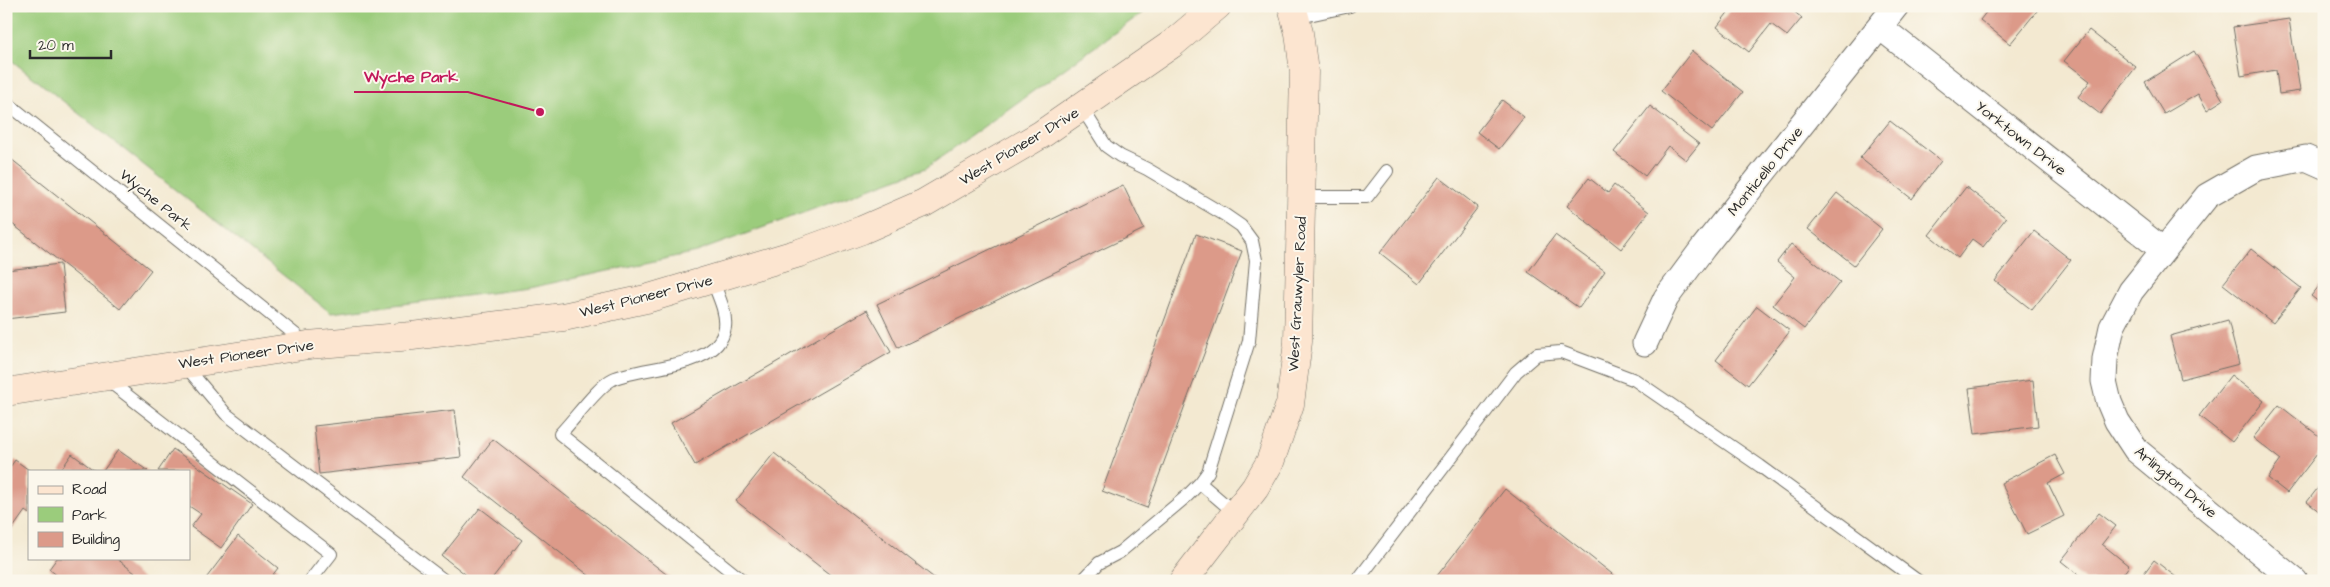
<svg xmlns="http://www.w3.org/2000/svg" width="2330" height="587" font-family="'Architects Daughter',sans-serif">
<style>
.green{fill:#9bcc7c;stroke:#637c54}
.building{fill:#dc9a89}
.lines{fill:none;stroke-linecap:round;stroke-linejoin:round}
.lane-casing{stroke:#716e65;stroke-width:14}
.street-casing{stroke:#716e65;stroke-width:27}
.secondary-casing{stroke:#716e65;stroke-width:29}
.lane{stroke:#fff;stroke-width:12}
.street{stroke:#fff;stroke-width:25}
.secondary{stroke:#fce5d0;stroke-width:28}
.labels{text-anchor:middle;stroke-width:4;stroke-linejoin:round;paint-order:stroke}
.street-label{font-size:15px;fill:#2b2b2b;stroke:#fbf7ec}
.leader{fill:none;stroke:#c2185b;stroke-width:2}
.callout-dot{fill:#c2185b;stroke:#fbf7ec;stroke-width:2}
.callout-label{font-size:16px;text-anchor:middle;font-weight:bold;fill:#c2185b;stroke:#fbf7ec;stroke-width:4;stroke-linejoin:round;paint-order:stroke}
</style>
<rect width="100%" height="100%" fill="#fbf7ec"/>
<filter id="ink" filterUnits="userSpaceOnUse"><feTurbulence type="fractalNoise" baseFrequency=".02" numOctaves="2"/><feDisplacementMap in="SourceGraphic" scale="10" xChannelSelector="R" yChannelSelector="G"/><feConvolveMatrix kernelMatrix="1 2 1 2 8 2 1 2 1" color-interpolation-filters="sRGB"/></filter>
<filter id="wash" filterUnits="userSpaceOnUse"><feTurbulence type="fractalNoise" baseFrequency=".0096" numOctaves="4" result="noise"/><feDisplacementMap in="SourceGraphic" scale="20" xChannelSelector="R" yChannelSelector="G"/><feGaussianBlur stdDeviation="1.12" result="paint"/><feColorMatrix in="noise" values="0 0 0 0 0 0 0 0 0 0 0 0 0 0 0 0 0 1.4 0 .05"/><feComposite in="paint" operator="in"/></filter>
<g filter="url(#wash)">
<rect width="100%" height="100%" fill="#f3e9d1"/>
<!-- green -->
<path class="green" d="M 6,6 L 1146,6 L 1149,8 L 926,168 L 696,252 L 529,288 L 331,313 L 6,56 Z"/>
<g id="blocks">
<!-- building -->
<path class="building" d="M 1733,6 L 1787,6 L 1802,18 L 1787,36 L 1771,24 L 1749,52 L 1717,27 Z
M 1991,6 L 2041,6 L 2010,44 L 1980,20 Z
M 2289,19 L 2300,91 L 2279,94 L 2276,70 L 2241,76 L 2233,27 Z
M 2089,30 L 2136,67 L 2100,114 L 2078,97 L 2090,81 L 2064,61 Z
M 1692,51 L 1743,92 L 1712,131 L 1661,91 Z
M 2194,51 L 2223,100 L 2207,110 L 2198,94 L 2164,114 L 2145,82 Z
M 1502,100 L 1524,117 L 1499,149 L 1477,132 Z
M 1650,106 L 1699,144 L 1686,160 L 1668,146 L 1645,176 L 1614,152 Z
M 1890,121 L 1941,161 L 1912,199 L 1860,158 Z
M 6,155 L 151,270 L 120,309 L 6,219 Z
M 1439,177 L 1478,207 L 1419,284 L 1380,253 Z
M 1589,178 L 1608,193 L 1614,185 L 1649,212 L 1621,249 L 1567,206 Z
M 1123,185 L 1144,229 L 898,348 L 877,304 Z
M 1966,187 L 2006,218 L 1983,247 L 1972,239 L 1958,258 L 1929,235 Z
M 1837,193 L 1882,229 L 1854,265 L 1808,229 Z
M 2034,231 L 2071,260 L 2032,310 L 1995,281 Z
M 1196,234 L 1242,251 L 1147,508 L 1102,491 Z
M 1555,235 L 1605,271 L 1579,308 L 1528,272 Z
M 1791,244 L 1840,282 L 1804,329 L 1773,305 L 1795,277 L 1777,262 Z
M 2251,249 L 2301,288 L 2273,323 L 2223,284 Z
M 60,264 L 65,312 L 6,319 L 6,270 Z
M 2324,280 L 2324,306 L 2311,296 Z
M 1757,306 L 1790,331 L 1748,385 L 1716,360 Z
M 867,310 L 891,352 L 695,465 L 671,423 Z
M 2228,320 L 2239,364 L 2181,379 L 2170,336 Z
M 2231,375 L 2264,401 L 2232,442 L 2199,416 Z
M 2033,380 L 2038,426 L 1975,434 L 1969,388 Z
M 2279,405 L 2324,440 L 2324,445 L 2287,493 L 2268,478 L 2281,460 L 2253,438 Z
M 455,410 L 461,457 L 319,474 L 314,426 Z
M 493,439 L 675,581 L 596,581 L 464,477 Z
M 173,449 L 252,504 L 221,548 L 191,527 L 201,514 L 189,506 L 189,471 L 158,471 Z
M 118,450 L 148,471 L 103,471 Z
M 774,453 L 938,581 L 838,581 L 736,501 Z
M 72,454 L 95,471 L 60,471 Z
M 2055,455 L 2065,474 L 2048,483 L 2064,516 L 2027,534 L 2001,483 Z
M 15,460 L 29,470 L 29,514 L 25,511 L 6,538 L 6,473 Z
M 2324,480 L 2324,515 L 2307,502 Z
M 1505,489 L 1621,581 L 1433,581 Z
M 480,508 L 522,540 L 490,581 L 474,581 L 442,556 Z
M 2099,513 L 2116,526 L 2102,544 L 2129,566 L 2118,581 L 2086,581 L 2061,561 Z
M 238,536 L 278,568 L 268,581 L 204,581 Z
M 57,558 L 116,558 L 145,581 L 64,581 L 49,569 Z
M 2154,560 L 2181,581 L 2138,581 Z"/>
</g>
</g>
<g filter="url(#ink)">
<use href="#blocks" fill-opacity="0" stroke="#716e65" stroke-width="1"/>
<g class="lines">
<!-- lane casing -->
<g class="lane-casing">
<path id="lane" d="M 1295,18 L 1350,6
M 6,102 L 307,344
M 1082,108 L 1106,146 L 1120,156 L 1147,169 L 1225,215 L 1241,226 L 1252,241 L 1256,260 L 1249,341 L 1208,472 L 1200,483 L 1187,496 L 1120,552 L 1099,563 L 1082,581
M 1301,197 L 1367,197 L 1387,171
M 712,279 C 717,293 727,312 725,327 C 719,370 643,365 613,379 C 598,386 573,421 560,434 L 743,581
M 183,363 L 226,414 L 445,581
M 105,378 L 331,554 L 310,581
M 1200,483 L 1236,514
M 1357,581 L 1516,372 L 1537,354 L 1561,352 L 1635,380 L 1760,466 L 1918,581"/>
</g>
<!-- street casing -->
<g class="street-casing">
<path id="street" d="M 1880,27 L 2163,250
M 1645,343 L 1666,298 L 1703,248 L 1896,6
M 2295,581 L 2136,450 L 2117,421 L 2109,402 L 2104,381 L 2105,359 L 2112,327 L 2131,291 L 2207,196 L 2256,168 L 2306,158 L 2324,166"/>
</g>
<!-- secondary casing -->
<g class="secondary-casing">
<path id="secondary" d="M 6,392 L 308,345 L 412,336 L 563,317 L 646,299 L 799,253 L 862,230 L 924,203 L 1042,134 L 1172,44 L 1217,6
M 1183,581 L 1255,488 L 1270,462 L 1290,404 L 1298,342 L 1304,72 L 1299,33 L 1292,6"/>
</g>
<!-- lane -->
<use href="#lane" class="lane"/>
<!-- street -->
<use href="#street" class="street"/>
<!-- secondary -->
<use href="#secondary" class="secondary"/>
</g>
</g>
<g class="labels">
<!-- street labels -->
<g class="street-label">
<text transform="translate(2021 138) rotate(38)" y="5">Yorktown Drive</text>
<text transform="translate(1019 146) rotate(-31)" y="5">West Pioneer Drive</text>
<text transform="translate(1765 171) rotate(-51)" y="5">Monticello Drive</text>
<text transform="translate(156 200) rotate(39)" y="5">Wyche Park</text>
<text transform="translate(1297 294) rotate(-87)" y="5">West Grauwyler Road</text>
<text transform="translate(646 296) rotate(-14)" y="5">West Pioneer Drive</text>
<text transform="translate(246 354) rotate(-8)" y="5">West Pioneer Drive</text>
<text transform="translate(2176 482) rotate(40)" y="5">Arlington Drive</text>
</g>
</g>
<!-- callouts -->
<path class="leader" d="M540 112L468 92H354"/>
<circle class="callout-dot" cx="540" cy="112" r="5"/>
<g class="callout-label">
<text x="411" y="82">Wyche Park</text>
</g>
<!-- margin -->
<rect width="2330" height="587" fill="none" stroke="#fbf7ec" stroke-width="25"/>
<!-- legend -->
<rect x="28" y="470" width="162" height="90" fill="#fbf7ec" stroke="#a8a59f"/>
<rect x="38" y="486" width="25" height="8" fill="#fce5d0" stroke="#a8a59f"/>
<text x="72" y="494" font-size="15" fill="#2b2b2b">Road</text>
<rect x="38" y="507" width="25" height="15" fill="#9bcc7c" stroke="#a8a59f"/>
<text x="72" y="520" font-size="15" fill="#2b2b2b">Park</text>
<rect x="38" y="532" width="25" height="15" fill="#dc9a89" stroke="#a8a59f"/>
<text x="72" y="544" font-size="15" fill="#2b2b2b">Building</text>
<!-- scale -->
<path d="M30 50v8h81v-8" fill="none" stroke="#2b2b2b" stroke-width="2.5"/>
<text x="38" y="50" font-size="15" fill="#2b2b2b" stroke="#fbf7ec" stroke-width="4" paint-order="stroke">20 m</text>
</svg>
